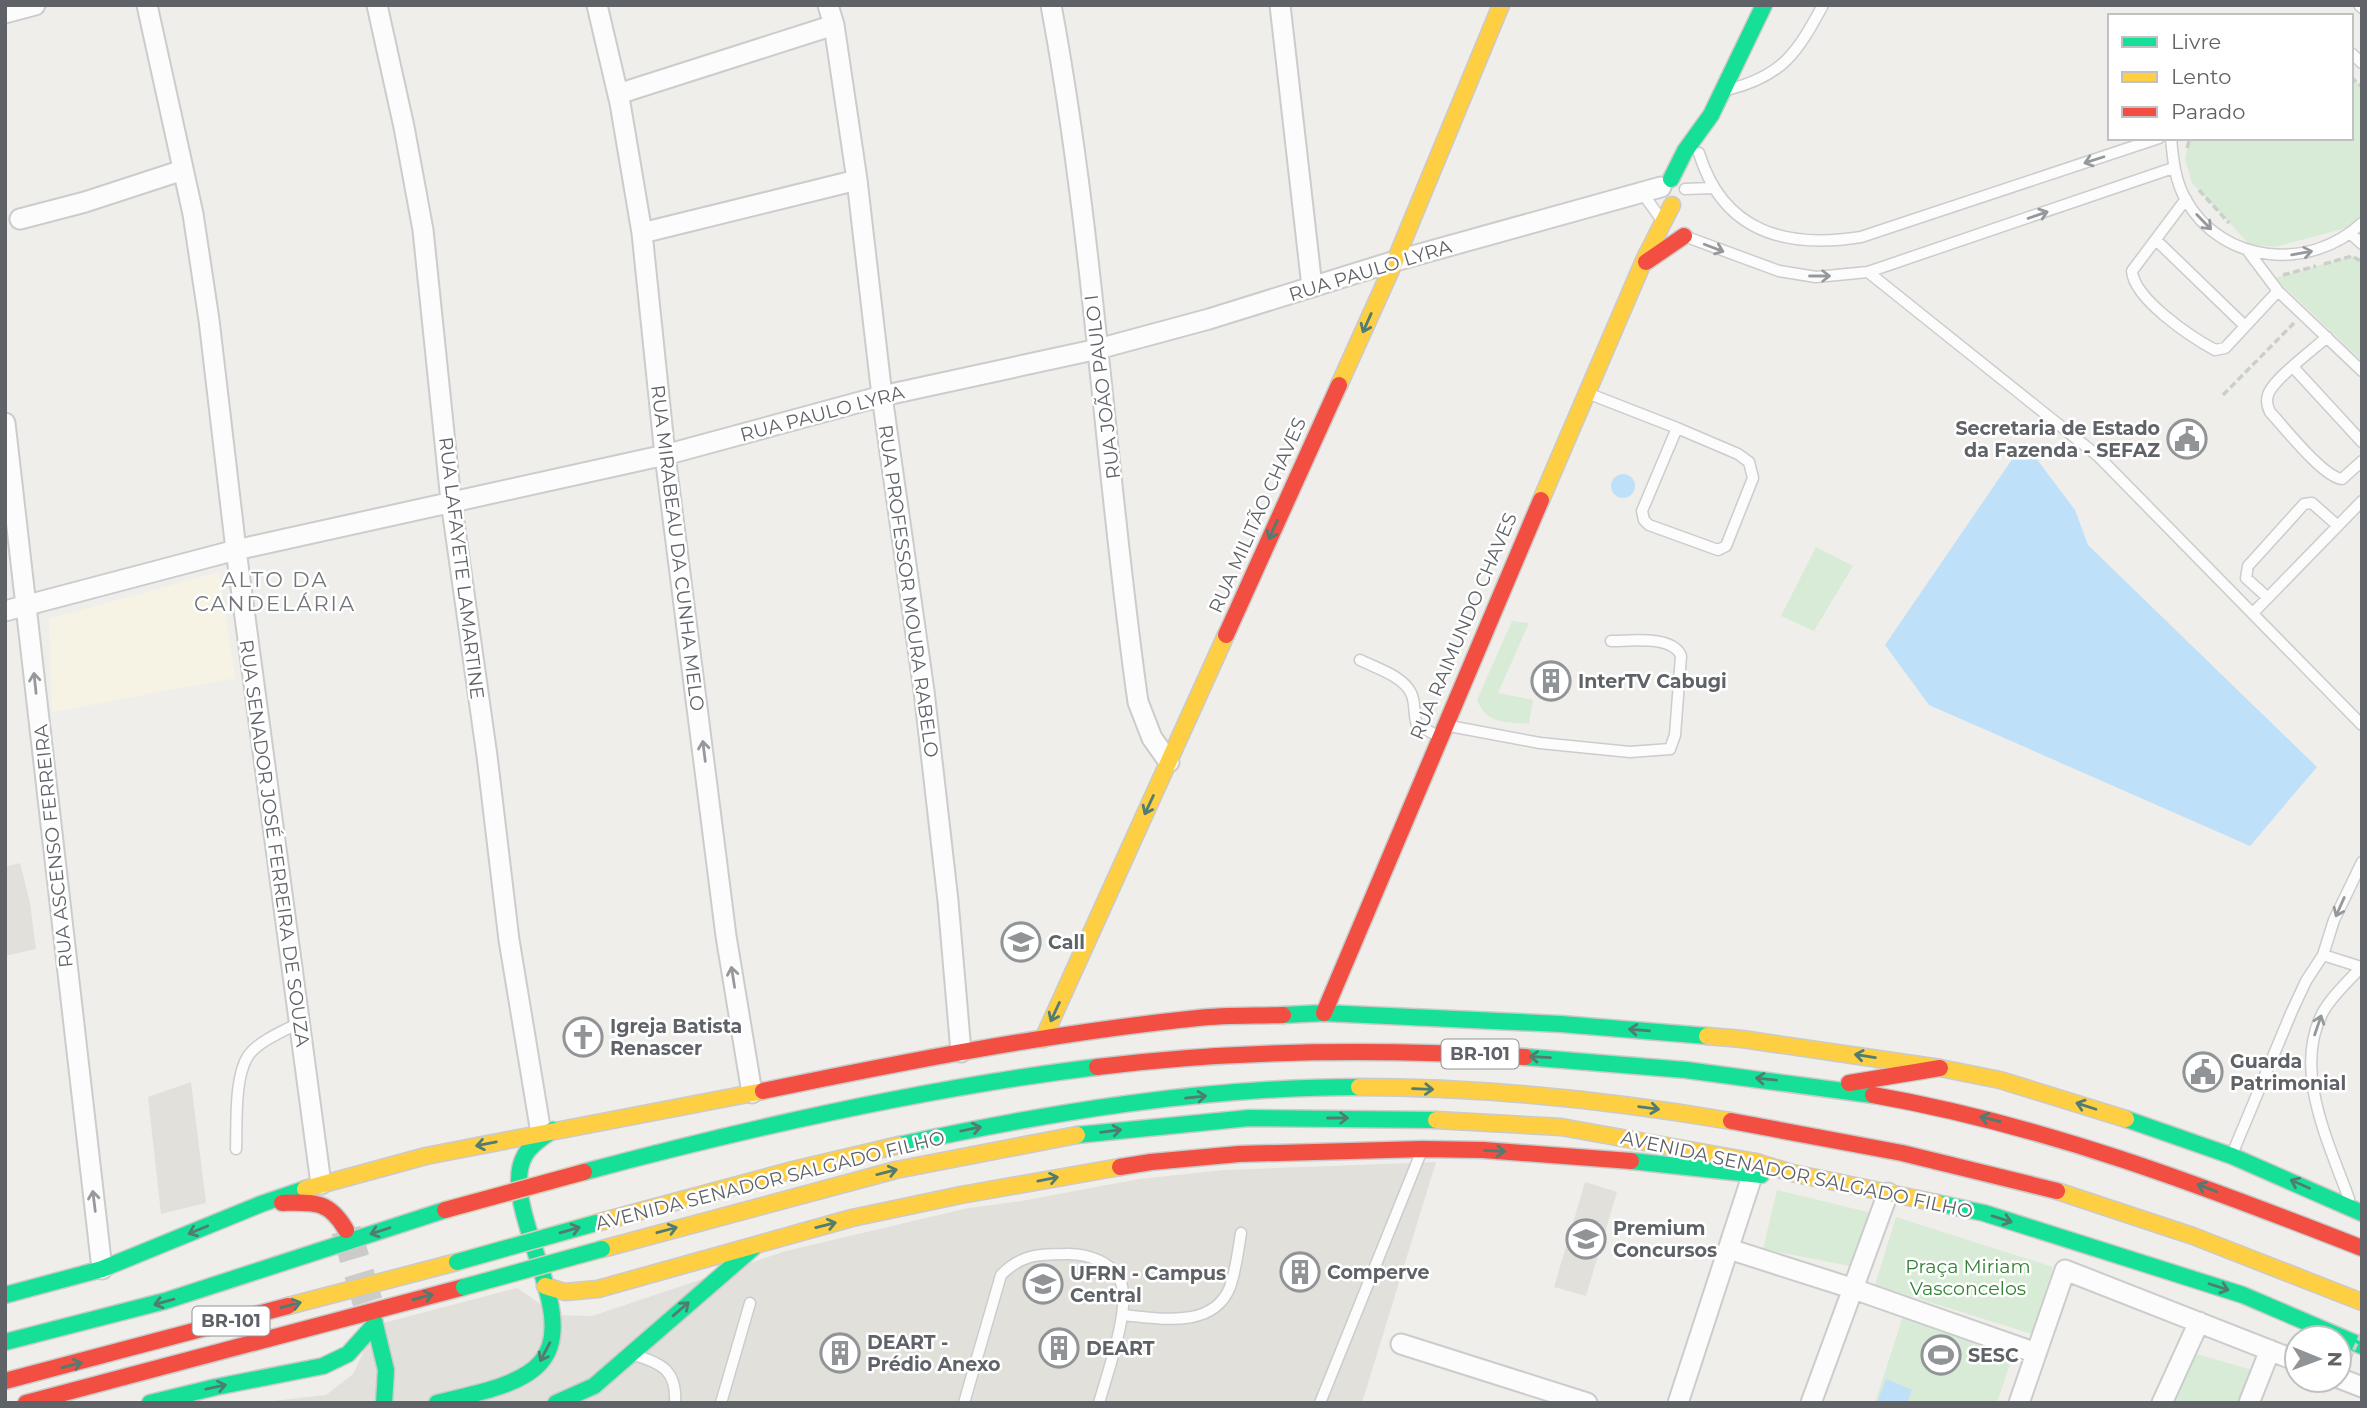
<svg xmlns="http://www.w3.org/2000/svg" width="2367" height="1408" font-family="Montserrat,sans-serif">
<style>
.commercial{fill:#f7f3e4}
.education{fill:#e2e0da}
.green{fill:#d8ebd6}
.water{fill:#bfe0f9}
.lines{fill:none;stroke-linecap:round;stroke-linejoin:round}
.primary-tunnel{stroke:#cbcbca;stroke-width:30;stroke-dasharray:30 15;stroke-linecap:butt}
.lane-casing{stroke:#cbcccc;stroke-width:13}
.street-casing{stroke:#cbcccc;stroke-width:23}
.fast-casing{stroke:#cacacb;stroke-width:19}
.slow-casing{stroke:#cacacb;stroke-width:19}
.jam-casing{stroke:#cacacb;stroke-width:19}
.path{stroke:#cacfcc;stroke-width:3.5;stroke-dasharray:7 3.5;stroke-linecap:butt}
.lane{stroke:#fdfcfc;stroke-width:10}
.street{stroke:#fdfcfc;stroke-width:19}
.fast{stroke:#16e098;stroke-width:16}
.slow{stroke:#ffcf43;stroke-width:16}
.jam{stroke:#f24e42;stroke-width:16}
.fast-bridge-casing{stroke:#d7ceb8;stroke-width:19;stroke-linecap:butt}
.jam-bridge-casing{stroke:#d7ceb8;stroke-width:19;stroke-linecap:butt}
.path-bridge{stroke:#cacfcc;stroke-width:3.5;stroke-dasharray:7 3.5;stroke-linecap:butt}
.fast-bridge{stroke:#16e098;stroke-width:16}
.jam-bridge{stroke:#f24e42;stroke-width:16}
.oneway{stroke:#96999c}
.oneway2{stroke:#507c72}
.labels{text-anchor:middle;stroke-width:5;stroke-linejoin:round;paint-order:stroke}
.shield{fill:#fff;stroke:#8f9295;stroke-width:2}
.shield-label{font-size:18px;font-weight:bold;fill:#5f6368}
.street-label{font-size:19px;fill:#5f6368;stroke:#fff}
.poi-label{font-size:19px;font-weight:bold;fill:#5f6368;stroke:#fff;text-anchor:start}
.park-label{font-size:19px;fill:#348238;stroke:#fff}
.neighbourhood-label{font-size:21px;letter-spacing:2px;fill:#70757a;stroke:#fff}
</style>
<rect width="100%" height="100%" fill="#efeeea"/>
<!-- commercial -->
<path class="commercial" d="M 219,572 L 235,678 L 52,712 L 49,619 Z"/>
<!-- education -->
<path class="education" d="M 20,863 L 30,903 L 36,949 L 5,956 L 5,867 Z
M 191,1082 L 206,1203 L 161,1214 L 148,1097 Z
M 1436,1162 L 1362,1403 L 256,1403 L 326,1395 L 353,1374 L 376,1325 L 517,1288 L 557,1315 L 592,1316 L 786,1251 L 968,1208 L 1021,1201 L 1139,1179 L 1224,1170 Z
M 1585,1182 L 1617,1192 L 1586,1296 L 1554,1287 Z"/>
<!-- green -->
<path class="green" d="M 2351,77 L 2362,87 L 2362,216 L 2350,227 L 2275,247 L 2249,244 L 2192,183 L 2185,159 L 2190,138 L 2351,138 Z
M 2352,256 L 2362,262 L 2362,361 L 2275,278 Z
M 1816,547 L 1853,566 L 1814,631 L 1781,616 Z
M 1512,621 L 1529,623 L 1498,693 L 1533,700 L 1529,724 C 1505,721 1487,725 1477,700 Z
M 1777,1190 L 1872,1213 L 1855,1267 L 1763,1249 Z
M 1896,1217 L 2053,1267 L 2032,1334 L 1875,1285 Z
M 1905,1310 L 1971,1334 L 1981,1350 L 2000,1357 L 2014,1352 L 1997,1403 L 1875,1403 Z
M 2193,1353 L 2252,1370 L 2240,1403 L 2170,1403 Z"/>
<!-- water -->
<path class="water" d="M 2024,442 L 2075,510 L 2088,545 L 2317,767 L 2250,846 L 1929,705 L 1885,645 Z
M1611 486a12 12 0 1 1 24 0a12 12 0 1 1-24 0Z
M 1886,1379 L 1912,1390 L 1907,1403 L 1877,1403 Z"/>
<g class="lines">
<!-- primary-tunnel -->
<path class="primary-tunnel" d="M 346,1230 L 370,1310"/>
<!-- lane casing -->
<g class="lane-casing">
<path id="lane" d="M 2359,5 L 2362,8
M 2351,53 L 2362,63
M 1727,90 C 1783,76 1797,53 1823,5
M 2171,138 C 2173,160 2175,181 2186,200 C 2222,264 2310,272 2362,223
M 1699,153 C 1723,232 1786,249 1861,237 L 2159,138
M 1685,189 L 1713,188
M 1643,194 L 1661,219
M 2186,199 L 2132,271 C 2134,299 2191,337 2215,350 L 2225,348 L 2278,291
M 2351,234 L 2362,244
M 1684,236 L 1779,271 L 1816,277 L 1868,272 L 2173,168
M 2156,240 L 2245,326
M 2248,251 L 2278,291 L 2362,371
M 1868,272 L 2098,456 L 2362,725
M 2327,337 C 2314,349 2272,380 2268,395 C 2266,401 2267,406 2270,412 C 2284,427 2323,477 2342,479 L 2362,461
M 2293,367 L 2362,442
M 1587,393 L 1677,428 L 1738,454 L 1749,462 L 1753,478 L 1726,546 L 1718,550 L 1649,525 L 1644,520 L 1642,511 L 1677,428
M 2268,598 L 2246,578 L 2248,566 L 2304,504 L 2312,503 L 2338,526
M 2253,613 L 2362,501
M 1360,660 C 1376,668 1403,676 1411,693 C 1416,703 1413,714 1417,725 L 1438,736
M 1444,725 L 1540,743 L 1630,752 L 1670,749 L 1675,735 L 1681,656 C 1673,635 1630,641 1611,641
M 2323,955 L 2361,967
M 236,1149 C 237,1124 234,1078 248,1056 C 257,1042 285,1030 299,1023
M 2233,1152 L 2292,1011 L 2306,981 L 2323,955 L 2334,920 L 2362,862
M 2349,1199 C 2329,1143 2292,1070 2323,1012 C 2333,994 2349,981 2362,966
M 1122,1315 C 1158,1318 1213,1330 1230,1287 C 1236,1270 1238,1251 1241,1233
M 634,1355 C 662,1363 677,1371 675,1403
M 721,1403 L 750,1303
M 964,1403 L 1001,1275 C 1021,1255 1037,1254 1065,1254 C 1086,1253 1116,1262 1122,1286 C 1129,1313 1107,1374 1099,1403
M 1320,1403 L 1422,1150"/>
</g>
<!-- street casing -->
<g class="street-casing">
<path id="street" d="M 147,5 L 193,214 L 209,320 L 236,550 L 321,1184
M 377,5 L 404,127 L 423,230 L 451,501 L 487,756 L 509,940 L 541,1133
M 597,5 L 620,103 L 642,233 L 665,455 L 726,936 L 752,1093
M 828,5 L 834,25 L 857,180 L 882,396 L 924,691 L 948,901 L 961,1052
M 1051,5 C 1094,235 1105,471 1138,702 L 1152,738 L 1169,762
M 1280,5 L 1312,287
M 5,13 L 35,5
M 618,94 L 834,25
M 20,219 L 85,202 L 183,170
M 642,233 L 857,180
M 5,423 L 102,1269
M 5,611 L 236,550 L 665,455 L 882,396 L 1098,349 L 1209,319 L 1395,261 L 1661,187
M 1729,1249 L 1851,1288 L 2036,1353
M 1401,1344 L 1587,1403
M 2339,1378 L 2362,1387
M 1678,1403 L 1756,1164
M 1811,1403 L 1888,1193
M 2019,1403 L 2065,1270 L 2297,1361
M 2162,1403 L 2199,1322
M 2249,1403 L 2270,1350"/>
</g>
<!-- fast casing -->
<g class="fast-casing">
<path id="fast" d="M 1671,179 L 1685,151 L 1711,115 L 1764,5
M 1283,1015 L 1324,1013 L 1561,1024 L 1707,1036
M 1525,1057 L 1686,1070 L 1873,1095
M 2126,1119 L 2232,1156 L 2362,1213
M 1077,1135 L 1249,1118 L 1436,1120
M 899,1145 C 1050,1112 1205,1087 1359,1087
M 1631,1161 L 1761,1175
M 584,1172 C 752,1127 924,1088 1097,1067
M 1937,1203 L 1984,1213 L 2243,1295 L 2362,1346
M 5,1295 L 102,1269 L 261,1204 L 305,1189
M 374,1320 L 386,1370 L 384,1403
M 5,1342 L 165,1301 L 445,1210
M 150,1403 L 216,1387 L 323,1366 L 348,1354 L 375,1324
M 437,1403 C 467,1395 520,1387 541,1362 C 583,1314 496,1205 525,1155 C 531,1144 543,1137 553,1130
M 556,1403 L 594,1386 L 753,1248"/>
</g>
<!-- slow casing -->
<g class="slow-casing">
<path id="slow" d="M 1339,385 L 1395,261 L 1501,5
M 1541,500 L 1645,258 L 1672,205
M 1707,1036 L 1742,1039 L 1940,1068 L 2000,1080 L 2126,1119
M 1043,1039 L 1226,635
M 1359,1087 C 1486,1087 1607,1100 1731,1121
M 1436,1120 L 1561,1127 L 1756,1162 L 1792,1173 L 1937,1203
M 305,1189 L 426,1156 L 763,1091
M 2057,1191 L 2193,1236 L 2362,1302
M 596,1223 L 793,1170 L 899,1145
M 602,1249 L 896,1170 L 1077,1135
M 545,1286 L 565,1292 L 598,1289 L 852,1218 L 961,1195 L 1120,1167
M 288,1306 L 457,1262"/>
</g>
<!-- jam casing -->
<g class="jam-casing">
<path id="jam" d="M 1646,262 L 1684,236
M 1226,635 L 1339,385
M 1324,1013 L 1541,500
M 1097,1067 C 1239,1049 1382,1049 1525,1057
M 1849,1083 L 1940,1068
M 763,1091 C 907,1061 1052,1033 1198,1018 C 1226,1015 1255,1016 1283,1015
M 1873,1095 C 2044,1125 2201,1185 2362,1248
M 1731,1121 L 1902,1153 L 2057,1191
M 1120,1167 L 1151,1162 L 1239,1154 L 1422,1149 L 1483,1150 L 1631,1161
M 282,1203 C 313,1202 329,1200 346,1230
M 5,1381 L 288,1306
M 26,1403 L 464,1287"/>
</g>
<!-- path -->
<path class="path" d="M 2351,77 L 2362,87
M 2187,148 L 2190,138
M 2199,190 L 2229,223
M 2324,264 L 2352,256 L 2362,262
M 2283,275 L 2316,266
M 2223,395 L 2294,323"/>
<!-- lane -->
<use href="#lane" class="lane"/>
<!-- street -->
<use href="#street" class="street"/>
<!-- fast -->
<use href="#fast" class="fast"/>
<!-- slow -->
<use href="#slow" class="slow"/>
<!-- jam -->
<use href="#jam" class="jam"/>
<!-- fast-bridge casing -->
<g class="fast-bridge-casing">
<path id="fast-bridge" d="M 457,1262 L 596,1223
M 464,1287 L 602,1249"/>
</g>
<!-- jam-bridge casing -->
<g class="jam-bridge-casing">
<path id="jam-bridge" d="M 445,1210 L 584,1172"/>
</g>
<!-- path-bridge -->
<path class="path-bridge" d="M 2345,1369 L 2362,1332"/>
<!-- fast-bridge -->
<use href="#fast-bridge" class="fast-bridge"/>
<!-- jam-bridge -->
<use href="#jam-bridge" class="jam-bridge"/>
</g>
<!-- one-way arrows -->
<defs><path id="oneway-shaft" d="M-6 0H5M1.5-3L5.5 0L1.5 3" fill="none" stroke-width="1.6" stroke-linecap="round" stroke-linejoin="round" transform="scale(1.75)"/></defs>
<g class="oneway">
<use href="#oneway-shaft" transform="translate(2094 160) rotate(162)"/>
<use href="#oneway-shaft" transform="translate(2038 215) rotate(-19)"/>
<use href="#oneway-shaft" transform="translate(2204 222) rotate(46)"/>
<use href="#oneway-shaft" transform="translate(1714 248) rotate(21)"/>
<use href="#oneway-shaft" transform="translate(2302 253) rotate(-10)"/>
<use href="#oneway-shaft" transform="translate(1820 276)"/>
<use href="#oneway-shaft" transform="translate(35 683) rotate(-96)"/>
<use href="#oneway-shaft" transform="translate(704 751) rotate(-97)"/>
<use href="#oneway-shaft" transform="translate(2340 907) rotate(114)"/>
<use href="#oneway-shaft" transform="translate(733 977) rotate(-99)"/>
<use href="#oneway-shaft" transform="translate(2318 1025) rotate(-71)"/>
<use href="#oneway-shaft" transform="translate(94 1201) rotate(-97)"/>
</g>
<g class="oneway2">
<use href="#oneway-shaft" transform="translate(1367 323) rotate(114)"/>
<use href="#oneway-shaft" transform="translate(1273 530) rotate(114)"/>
<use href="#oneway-shaft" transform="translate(1149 805) rotate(115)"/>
<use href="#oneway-shaft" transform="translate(1055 1012) rotate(115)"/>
<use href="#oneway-shaft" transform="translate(1639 1030) rotate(-175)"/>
<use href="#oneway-shaft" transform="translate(1865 1056) rotate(-171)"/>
<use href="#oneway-shaft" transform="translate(1540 1057) rotate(-177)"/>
<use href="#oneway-shaft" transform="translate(1766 1079) rotate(-174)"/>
<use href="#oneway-shaft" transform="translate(1423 1089) rotate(2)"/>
<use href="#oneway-shaft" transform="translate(1196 1097) rotate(-6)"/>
<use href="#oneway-shaft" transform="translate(2086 1106) rotate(-162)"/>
<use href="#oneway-shaft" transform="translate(1649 1108) rotate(8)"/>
<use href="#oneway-shaft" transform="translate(1338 1118)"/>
<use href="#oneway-shaft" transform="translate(1990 1119) rotate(-166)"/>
<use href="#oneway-shaft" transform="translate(971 1129) rotate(-12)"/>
<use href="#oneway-shaft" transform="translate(1111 1131) rotate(-7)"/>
<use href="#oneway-shaft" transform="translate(486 1144) rotate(169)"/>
<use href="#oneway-shaft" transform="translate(1495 1151) rotate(3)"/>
<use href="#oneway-shaft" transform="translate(887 1172) rotate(-14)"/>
<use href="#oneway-shaft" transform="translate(1048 1179) rotate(-11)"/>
<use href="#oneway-shaft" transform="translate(2300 1184) rotate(-156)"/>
<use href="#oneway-shaft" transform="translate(2207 1188) rotate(-159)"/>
<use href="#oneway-shaft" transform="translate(2002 1219) rotate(17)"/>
<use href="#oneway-shaft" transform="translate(826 1225) rotate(-14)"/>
<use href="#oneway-shaft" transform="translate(198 1230) rotate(158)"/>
<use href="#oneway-shaft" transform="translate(570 1230) rotate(-16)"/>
<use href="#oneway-shaft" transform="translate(667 1230) rotate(-15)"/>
<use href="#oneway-shaft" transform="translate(380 1231) rotate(162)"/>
<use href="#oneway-shaft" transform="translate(2219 1287) rotate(18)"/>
<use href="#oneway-shaft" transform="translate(423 1297) rotate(-15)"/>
<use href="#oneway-shaft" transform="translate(164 1302) rotate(164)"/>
<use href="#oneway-shaft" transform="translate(291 1305) rotate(-15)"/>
<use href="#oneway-shaft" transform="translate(681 1309) rotate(-41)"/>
<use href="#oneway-shaft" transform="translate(545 1352) rotate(118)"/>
<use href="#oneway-shaft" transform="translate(72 1365) rotate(-14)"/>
<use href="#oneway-shaft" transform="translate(216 1387) rotate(-12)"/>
</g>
<!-- icons -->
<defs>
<g id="civic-ring" transform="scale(2.0125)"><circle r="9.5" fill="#fff" stroke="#919496" stroke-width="1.5"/><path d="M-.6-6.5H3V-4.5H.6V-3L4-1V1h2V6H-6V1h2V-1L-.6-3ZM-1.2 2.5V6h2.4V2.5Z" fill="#919496"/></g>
<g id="building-ring" transform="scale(2.0125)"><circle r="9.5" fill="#fff" stroke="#919496" stroke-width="1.5"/><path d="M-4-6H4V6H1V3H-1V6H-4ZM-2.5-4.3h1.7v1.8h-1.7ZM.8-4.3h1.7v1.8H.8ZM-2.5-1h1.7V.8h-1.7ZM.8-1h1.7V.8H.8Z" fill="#919496"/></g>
<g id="school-ring" transform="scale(2.0125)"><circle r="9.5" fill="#fff" stroke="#919496" stroke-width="1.5"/><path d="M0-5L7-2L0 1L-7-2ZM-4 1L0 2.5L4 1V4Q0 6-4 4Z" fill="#919496"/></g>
<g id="church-ring" transform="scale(2.0125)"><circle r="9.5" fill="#fff" stroke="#919496" stroke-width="1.5"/><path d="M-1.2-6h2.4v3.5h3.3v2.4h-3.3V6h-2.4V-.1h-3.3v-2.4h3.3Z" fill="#919496"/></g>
<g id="university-ring" transform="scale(2.0125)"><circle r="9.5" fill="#fff" stroke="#919496" stroke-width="1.5"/><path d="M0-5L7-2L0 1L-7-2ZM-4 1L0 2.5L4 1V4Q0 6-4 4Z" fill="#919496"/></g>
<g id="stadium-ring" transform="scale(2.0125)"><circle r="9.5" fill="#fff" stroke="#919496" stroke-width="1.5"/><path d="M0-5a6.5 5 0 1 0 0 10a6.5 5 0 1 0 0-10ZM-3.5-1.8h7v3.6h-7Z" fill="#919496"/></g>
</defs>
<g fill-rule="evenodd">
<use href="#civic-ring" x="2187" y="439"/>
<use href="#building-ring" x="1551" y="681"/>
<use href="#school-ring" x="1021" y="942"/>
<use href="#church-ring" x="583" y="1037"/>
<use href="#civic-ring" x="2203" y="1072"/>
<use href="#school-ring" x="1586" y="1239"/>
<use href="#building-ring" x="1300" y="1272"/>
<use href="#university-ring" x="1043" y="1284"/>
<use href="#building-ring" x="1059" y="1348"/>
<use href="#building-ring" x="840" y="1353"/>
<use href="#stadium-ring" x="1941" y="1355"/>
</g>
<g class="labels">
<!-- shield labels -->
<g class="shield">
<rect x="1441.5" y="1039.5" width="77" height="29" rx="5"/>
<rect x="192.5" y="1306.5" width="77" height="29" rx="5"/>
</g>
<g class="shield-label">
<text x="1480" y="1060">BR-101</text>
<text x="231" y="1327">BR-101</text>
</g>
<!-- street labels -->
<g class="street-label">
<text transform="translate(1370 270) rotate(-17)" y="7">RUA PAULO LYRA</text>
<text transform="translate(1102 387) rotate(-97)" y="7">RUA JOÃO PAULO I</text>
<text transform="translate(822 413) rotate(-15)" y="7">RUA PAULO LYRA</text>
<text transform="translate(1257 515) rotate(-66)" y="7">RUA MILITÃO CHAVES</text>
<text transform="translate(678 548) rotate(83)" y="7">RUA MIRABEAU DA CUNHA MELO</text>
<text transform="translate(462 568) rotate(83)" y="7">RUA LAFAYETE LAMARTINE</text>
<text transform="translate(909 591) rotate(82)" y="7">RUA PROFESSOR MOURA RABELO</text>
<text transform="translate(1463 626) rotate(-67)" y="7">RUA RAIMUNDO CHAVES</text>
<text transform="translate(275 843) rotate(82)" y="7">RUA SENADOR JOSÉ FERREIRA DE SOUZA</text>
<text transform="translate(53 846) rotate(-96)" y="7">RUA ASCENSO FERREIRA</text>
<text transform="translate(1797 1174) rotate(12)" y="7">AVENIDA SENADOR SALGADO FILHO</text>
<text transform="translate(770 1180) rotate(-14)" y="7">AVENIDA SENADOR SALGADO FILHO</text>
</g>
<!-- poi labels -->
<g class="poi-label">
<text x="2160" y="435" text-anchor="end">Secretaria de Estado<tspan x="2160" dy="22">da Fazenda - SEFAZ</tspan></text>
<text x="1578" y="688">InterTV Cabugi</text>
<text x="1048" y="949">Call</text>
<text x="610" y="1033">Igreja Batista<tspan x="610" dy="22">Renascer</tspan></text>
<text x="2230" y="1068">Guarda<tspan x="2230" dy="22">Patrimonial</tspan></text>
<text x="1613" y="1235">Premium<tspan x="1613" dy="22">Concursos</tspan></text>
<text x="1327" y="1279">Comperve</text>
<text x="1070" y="1280">UFRN - Campus<tspan x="1070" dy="22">Central</tspan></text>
<text x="867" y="1349">DEART -<tspan x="867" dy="22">Prédio Anexo</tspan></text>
<text x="1086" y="1355">DEART</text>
<text x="1968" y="1362">SESC</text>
</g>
<!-- park labels -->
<g class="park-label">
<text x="1968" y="1273">Praça Miriam<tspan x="1968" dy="22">Vasconcelos</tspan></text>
</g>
<!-- neighbourhood labels -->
<g class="neighbourhood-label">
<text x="275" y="587">ALTO DA<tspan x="275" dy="24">CANDELÁRIA</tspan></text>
</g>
</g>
<!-- border -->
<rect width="2367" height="1408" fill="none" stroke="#5f6368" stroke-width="14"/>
<!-- legend -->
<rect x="2108" y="14" width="245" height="126" fill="#ffffff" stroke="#bfc1c3" stroke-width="2"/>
<rect x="2122" y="37" width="35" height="10" fill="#16e098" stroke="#bfc1c3" stroke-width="2"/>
<text x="2171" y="49" font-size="21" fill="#5f6368">Livre</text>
<rect x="2122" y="72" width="35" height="10" fill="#ffcf43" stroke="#bfc1c3" stroke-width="2"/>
<text x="2171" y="84" font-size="21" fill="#5f6368">Lento</text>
<rect x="2122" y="107" width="35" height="10" fill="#f24e42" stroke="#bfc1c3" stroke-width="2"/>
<text x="2171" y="119" font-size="21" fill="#5f6368">Parado</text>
<!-- north arrow -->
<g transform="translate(2318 1359) rotate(91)"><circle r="33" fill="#ffffff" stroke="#bfc1c3" stroke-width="2"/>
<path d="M0-5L12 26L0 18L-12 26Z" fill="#919496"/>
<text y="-10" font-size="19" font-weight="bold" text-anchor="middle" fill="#5f6368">N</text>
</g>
</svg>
